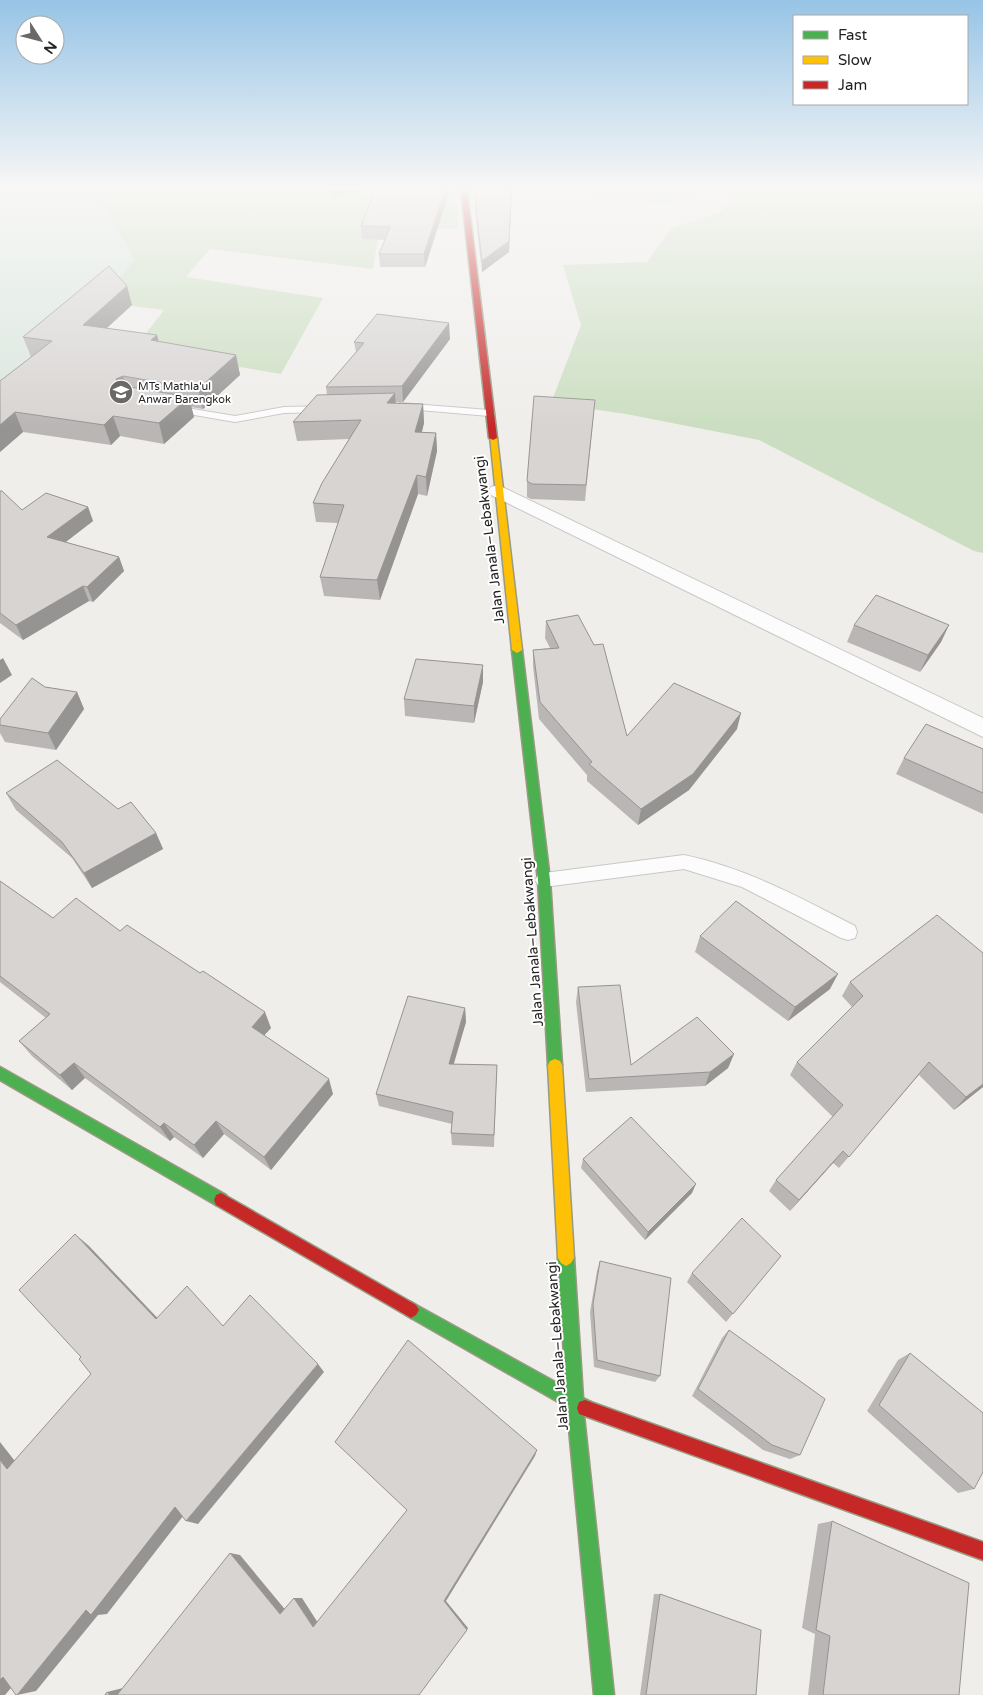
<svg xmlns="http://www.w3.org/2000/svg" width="983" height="1695" font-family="'Varela Round',sans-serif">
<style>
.forest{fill:#cbdec1}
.wetland{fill:#d9e6de}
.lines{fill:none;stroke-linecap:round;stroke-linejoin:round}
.lane-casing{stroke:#c9c8c7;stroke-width:2}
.street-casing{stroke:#c9c8c7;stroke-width:2}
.fast-casing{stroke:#999a82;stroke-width:3}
.slow-casing{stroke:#999a82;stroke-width:3}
.jam-casing{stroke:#999a82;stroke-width:3}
.lane{fill:#fdfcfc;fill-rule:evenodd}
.street{fill:#fdfcfc;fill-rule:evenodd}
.fast{fill:#4caf50;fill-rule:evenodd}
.slow{fill:#ffc107;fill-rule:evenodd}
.jam{fill:#c62828;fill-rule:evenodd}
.wall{fill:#b9b6b5}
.shaded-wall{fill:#969493}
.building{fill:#d7d4d2;stroke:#969493}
.labels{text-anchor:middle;stroke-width:4;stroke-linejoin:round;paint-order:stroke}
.far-poi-label{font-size:11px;fill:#222;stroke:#fff;text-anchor:start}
.street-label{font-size:14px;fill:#222;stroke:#fff}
</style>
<rect width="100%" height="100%" fill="#f0eeeb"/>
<!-- forest -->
<path class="forest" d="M 109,190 L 269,190 L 367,194 L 458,190 L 458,229 L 380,227 L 373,269 L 210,249 L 186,277 L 323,298 L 281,374 L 134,349 L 164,310 L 100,302 L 100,201 Z
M 582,190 L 701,190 L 697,195 L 662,205 L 583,193 Z
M 741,190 L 983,190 L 983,553 L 974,551 L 759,440 L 626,414 L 551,403 L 581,325 L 563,265 L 647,262 L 671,228 L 719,213 Z"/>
<!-- wetland -->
<path class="wetland" d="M 0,190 L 109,190 L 100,201 L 135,260 L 0,418 Z"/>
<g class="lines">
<!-- lane casing -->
<g class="lane-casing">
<path id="lane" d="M 400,403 L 489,410 L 495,413 L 489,416 L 396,408 L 394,406 Z
M 169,405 L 235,416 L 284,407 L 326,406 L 332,409 L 326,412 L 284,413 L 235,422 L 165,410 L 163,408 Z
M 684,855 C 746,868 799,897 855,926 L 857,932 L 855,938 L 848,940 L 841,938 L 742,887 L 684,869 L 544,887 L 538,885 L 535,880 L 538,875 L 544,873 Z"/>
</g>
<!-- street casing -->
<g class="street-casing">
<path id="street" d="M 498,485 L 983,718 L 983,737 L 491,495 L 488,491 L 491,487 Z"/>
</g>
<!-- fast casing -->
<g class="fast-casing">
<path id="fast" d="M 517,647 L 522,650 L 550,880 L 562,1065 L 560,1069 L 555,1071 L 550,1069 L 548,1065 L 538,880 L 512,650 Z
M 0,1067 L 226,1195 L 228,1200 L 226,1205 L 221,1207 L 216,1205 L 0,1080 Z
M 566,1250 L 571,1253 L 574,1258 L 583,1398 L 591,1402 L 593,1408 L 591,1414 L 584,1416 L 614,1695 L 594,1695 L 567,1407 L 406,1315 L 403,1310 L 406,1305 L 411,1302 L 416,1305 L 566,1388 L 558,1258 L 561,1253 Z"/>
</g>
<!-- slow casing -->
<g class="slow-casing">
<path id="slow" d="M 490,436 L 497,438 L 522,650 L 517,653 L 512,650 Z
M 555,1059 L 560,1061 L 562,1065 L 574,1258 L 571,1263 L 566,1266 L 561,1263 L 558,1258 L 548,1065 L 550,1061 Z"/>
</g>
<!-- jam casing -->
<g class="jam-casing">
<path id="jam" d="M 461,190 L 467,190 L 497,438 L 493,440 L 489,438 Z
M 221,1193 L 416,1305 L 419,1310 L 416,1315 L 411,1318 L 406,1315 L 216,1205 L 214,1200 L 216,1195 Z
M 585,1400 L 983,1542 L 983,1560 L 585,1416 L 579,1414 L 577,1408 L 579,1402 Z"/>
</g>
<!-- lane -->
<use href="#lane" class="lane"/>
<!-- street -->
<use href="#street" class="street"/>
<!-- fast -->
<use href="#fast" class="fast"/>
<!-- slow -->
<use href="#slow" class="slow"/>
<!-- jam -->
<use href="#jam" class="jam"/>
</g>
<!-- wall -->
<path class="wall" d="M 323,190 L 370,190 L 333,197 Z
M 375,190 L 450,190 L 425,267 L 380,267 L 379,254 L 385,240 L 362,239 L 361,226 Z
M 475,190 L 512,190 L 509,252 L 482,272 L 476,219 Z
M 132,305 L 107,328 L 158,341 L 236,355 L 240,375 L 203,409 L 191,407 L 194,417 L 164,444 L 120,436 L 111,445 L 23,432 L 0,452 L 31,357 L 23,337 Z
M 450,339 L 403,402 L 396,402 L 396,403 L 423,404 L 424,423 L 422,432 L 436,433 L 437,451 L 427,496 L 418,494 L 380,600 L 324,596 L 320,577 L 338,523 L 316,522 L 313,503 L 349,439 L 297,441 L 293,422 L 327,395 L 326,387 L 356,352 L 354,342 Z
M 595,400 L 585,501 L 531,499 L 527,497 L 527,481 Z
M 0,491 L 22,510 L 88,507 L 93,521 L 65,542 L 119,557 L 124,571 L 93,602 L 89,601 L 23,640 L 0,623 Z
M 546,621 L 627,736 L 737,729 L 689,790 L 638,825 L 587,781 L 587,775 L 539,719 L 533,666 L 533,650 L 550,648 L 545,638 Z
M 854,625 L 949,625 L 941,642 L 920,672 L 847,642 Z
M 483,682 L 474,723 L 405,716 L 404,699 Z
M 45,687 L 77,692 L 84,709 L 56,750 L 5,742 L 0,733 L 0,719 Z
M 983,749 L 983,814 L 896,774 L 904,758 Z
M 6,793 L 118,809 L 156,833 L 163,849 L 92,888 L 72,858 L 16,810 Z
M 0,881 L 53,918 L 120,931 L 271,1028 L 264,1035 L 333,1094 L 271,1170 L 224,1134 L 203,1158 L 174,1137 L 170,1141 L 85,1078 L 72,1090 L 32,1056 L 19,1041 L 46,1018 L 0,982 Z
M 700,936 L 830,989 L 788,1021 L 695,952 Z
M 850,982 L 983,1087 L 954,1110 L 919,1075 L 839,1168 L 833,1163 L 790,1211 L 769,1191 L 776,1180 L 833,1117 L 790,1075 L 797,1062 L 852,1007 L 842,996 Z
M 578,987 L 631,1065 L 734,1054 L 728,1068 L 705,1086 L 586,1092 L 576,1002 Z
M 465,1008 L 466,1022 L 453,1064 L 497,1065 L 494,1147 L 452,1145 L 451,1133 L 452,1124 L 379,1106 L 376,1094 Z
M 583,1159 L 692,1193 L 645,1240 L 581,1168 Z
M 781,1256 L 726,1322 L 687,1282 L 692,1273 Z
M 600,1261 L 660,1376 L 655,1382 L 594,1367 L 590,1312 L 597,1271 Z
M 729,1330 L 800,1455 L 790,1459 L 763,1450 L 692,1396 L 722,1338 Z
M 910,1353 L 974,1489 L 958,1493 L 867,1411 L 898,1360 Z
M 832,1521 L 959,1695 L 808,1695 L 815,1634 L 802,1628 L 818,1524 Z
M 654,1594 L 660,1594 L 756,1695 L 640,1695 Z"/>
<!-- shaded-wall -->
<path class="shaded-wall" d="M 332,190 L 370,190 L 333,197 Z
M 445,190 L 450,190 L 425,267 L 424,254 Z
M 512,190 L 509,252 L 482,272 L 482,261 Z
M 127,286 L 132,305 L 89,344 L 83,325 Z
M 449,323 L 450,339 L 403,402 L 402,386 Z
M 157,335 L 162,354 L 151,340 Z
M 236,355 L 240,375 L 203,409 L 198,389 Z
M 123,376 L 129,396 L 122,399 L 116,379 Z
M 395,393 L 396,411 L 387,403 Z
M 189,397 L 194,417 L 164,444 L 159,423 Z
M 423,404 L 424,423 L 417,450 L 415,432 Z
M 15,412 L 23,432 L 0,452 L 0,425 Z
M 113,416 L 120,436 L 111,445 L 104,425 Z
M 436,433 L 437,451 L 427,496 L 426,477 Z
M 417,475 L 418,494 L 380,600 L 377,580 Z
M 88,507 L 93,521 L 53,552 L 47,537 Z
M 119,557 L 124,571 L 93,602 L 87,587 Z
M 83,586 L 89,601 L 23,640 L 16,625 Z
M 949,625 L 941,642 L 920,672 L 928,655 Z
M 3,658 L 12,675 L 0,683 L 0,660 Z
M 483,665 L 483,682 L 474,723 L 474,706 Z
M 77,692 L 84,709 L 56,750 L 48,733 Z
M 741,713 L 737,729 L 689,790 L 638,825 L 641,809 Z
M 156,833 L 163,849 L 92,888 L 84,873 Z
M 838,974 L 830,989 L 788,1021 L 795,1007 Z
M 465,1008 L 466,1022 L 450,1077 L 449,1064 Z
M 265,1012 L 271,1028 L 258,1042 L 252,1027 Z
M 734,1054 L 728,1068 L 705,1086 L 710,1072 Z
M 74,1063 L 85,1078 L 72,1090 L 60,1075 Z
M 329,1079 L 333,1094 L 271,1170 L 264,1157 Z
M 983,1084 L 983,1087 L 954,1110 L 966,1097 Z
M 216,1121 L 224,1134 L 203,1158 L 194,1145 Z
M 164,1123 L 174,1137 L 170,1141 L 160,1127 Z
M 843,1151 L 833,1163 L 790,1211 L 799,1200 Z
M 696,1184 L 692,1193 L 645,1240 L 648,1232 Z
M 75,1234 L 89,1246 L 167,1328 L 156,1319 Z
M 318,1364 L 324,1372 L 198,1524 L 186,1521 Z
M 0,1442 L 25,1474 L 7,1469 L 0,1460 Z
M 537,1450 L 535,1456 L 446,1601 L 468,1628 L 467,1630 L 444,1601 Z
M 175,1507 L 187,1511 L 107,1614 L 98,1615 L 36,1691 L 17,1695 L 86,1610 Z
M 230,1553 L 240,1555 L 288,1613 L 280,1614 Z
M 294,1598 L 302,1598 L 320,1626 L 313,1627 Z
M 23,1674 L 5,1695 L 0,1695 L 0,1680 L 3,1677 Z
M 123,1688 L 129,1695 L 110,1695 L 107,1692 Z"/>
<!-- building -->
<path class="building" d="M 375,190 L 445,190 L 424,254 L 379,254 L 390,227 L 361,226 Z
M 475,190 L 511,190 L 509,241 L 482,261 L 476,209 Z
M 109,266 L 127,286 L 83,325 L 157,335 L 151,340 L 236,355 L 198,389 L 123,376 L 116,379 L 118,385 L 189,397 L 159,423 L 113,416 L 104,425 L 15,412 L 0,425 L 0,381 L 52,341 L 23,337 Z
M 377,314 L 449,323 L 402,386 L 326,387 L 364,343 L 354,342 Z
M 395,393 L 387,403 L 423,404 L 415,432 L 436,433 L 426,477 L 417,475 L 377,580 L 320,577 L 344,505 L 313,503 L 322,483 L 361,420 L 293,422 L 317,395 Z
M 534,396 L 595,400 L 586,485 L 532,484 L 527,481 Z
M 0,491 L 2,491 L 22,510 L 46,493 L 88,507 L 47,537 L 119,557 L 87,587 L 83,586 L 16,625 L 0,613 Z
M 876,595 L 949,625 L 928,655 L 854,625 Z
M 578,615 L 594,645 L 603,644 L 627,736 L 674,683 L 741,713 L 693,774 L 641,809 L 589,764 L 592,762 L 540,702 L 533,650 L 559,648 L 546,621 Z
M 416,659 L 483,665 L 474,706 L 404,699 Z
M 32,678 L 45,687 L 77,692 L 48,733 L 0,725 L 0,719 Z
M 926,724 L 983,749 L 983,793 L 904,758 Z
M 57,760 L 118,809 L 131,802 L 156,833 L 84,873 L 62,842 L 6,793 Z
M 0,881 L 53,918 L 76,898 L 120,931 L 127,925 L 200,973 L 203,971 L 265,1012 L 252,1027 L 329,1079 L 264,1157 L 216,1121 L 194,1145 L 164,1123 L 160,1127 L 74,1063 L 60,1075 L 19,1041 L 50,1014 L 0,976 Z
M 736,901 L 838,974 L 795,1007 L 700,936 Z
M 937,915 L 983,953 L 983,1084 L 966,1097 L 929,1062 L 849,1157 L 843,1151 L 799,1200 L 776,1180 L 843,1105 L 797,1062 L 863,996 L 850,982 Z
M 620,985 L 631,1065 L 697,1017 L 734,1054 L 710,1072 L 589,1079 L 578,987 Z
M 408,996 L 465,1008 L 449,1064 L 497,1065 L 494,1135 L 451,1133 L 453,1112 L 376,1094 Z
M 631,1117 L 696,1184 L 648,1232 L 583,1159 Z
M 742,1218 L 781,1256 L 733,1314 L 692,1273 Z
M 75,1234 L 156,1319 L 187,1286 L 223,1326 L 250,1295 L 318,1364 L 186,1521 L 175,1507 L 91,1615 L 86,1610 L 17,1695 L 16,1695 L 3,1677 L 0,1680 L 0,1460 L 7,1469 L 91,1374 L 79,1359 L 81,1357 L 19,1290 Z
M 600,1261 L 671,1278 L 660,1376 L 597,1360 L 593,1304 Z
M 729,1330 L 825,1399 L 800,1455 L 772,1445 L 698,1389 Z
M 408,1340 L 537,1450 L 444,1601 L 467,1630 L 419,1695 L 117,1695 L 230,1553 L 280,1614 L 294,1598 L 313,1627 L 407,1510 L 335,1442 Z
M 910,1353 L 983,1413 L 983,1472 L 974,1489 L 879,1405 Z
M 832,1521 L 969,1583 L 959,1695 L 823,1695 L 830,1636 L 816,1630 Z
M 660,1594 L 761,1630 L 756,1695 L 646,1695 Z
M 107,1692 L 110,1695 L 105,1695 Z"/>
<!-- sky -->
<linearGradient id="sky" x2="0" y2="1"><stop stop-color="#97c4e6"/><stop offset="0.44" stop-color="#f8f7f6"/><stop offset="1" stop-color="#f8f7f6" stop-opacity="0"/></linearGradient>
<rect width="983" height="427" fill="url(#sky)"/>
<!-- icons -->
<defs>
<g id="school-disc" transform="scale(1.25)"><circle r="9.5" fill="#6a6968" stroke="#fff"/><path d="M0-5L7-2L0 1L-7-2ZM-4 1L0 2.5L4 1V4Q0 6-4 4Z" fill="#fff"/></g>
</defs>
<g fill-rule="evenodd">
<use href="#school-disc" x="121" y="392"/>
</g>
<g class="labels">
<!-- far-poi labels -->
<g class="far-poi-label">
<text x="138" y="390">MTs Mathla'ul<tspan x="138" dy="13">Anwar Barengkok</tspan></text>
</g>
<!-- street labels -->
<g class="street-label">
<text transform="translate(489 540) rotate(-97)" y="5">Jalan Janala–Lebakwangi</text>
<text transform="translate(532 942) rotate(-94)" y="5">Jalan Janala–Lebakwangi</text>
<text transform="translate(557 1346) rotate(-94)" y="5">Jalan Janala–Lebakwangi</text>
</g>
</g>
<!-- legend -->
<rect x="793" y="15" width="175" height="90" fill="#ffffff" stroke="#a7a7a7"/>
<rect x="803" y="31" width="25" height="8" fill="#4caf50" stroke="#a7a7a7"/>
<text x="838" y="40" font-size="15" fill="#222222">Fast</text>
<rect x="803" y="56" width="25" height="8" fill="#ffc107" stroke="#a7a7a7"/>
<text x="838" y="65" font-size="15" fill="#222222">Slow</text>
<rect x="803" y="81" width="25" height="8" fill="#c62828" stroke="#a7a7a7"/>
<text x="838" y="90" font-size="15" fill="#222222">Jam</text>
<!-- north arrow -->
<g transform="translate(40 40) rotate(126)"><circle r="24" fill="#ffffff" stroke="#a7a7a7"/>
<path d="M0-4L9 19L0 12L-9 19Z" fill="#6a6968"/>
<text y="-8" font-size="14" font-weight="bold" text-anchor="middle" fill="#222222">N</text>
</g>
</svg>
